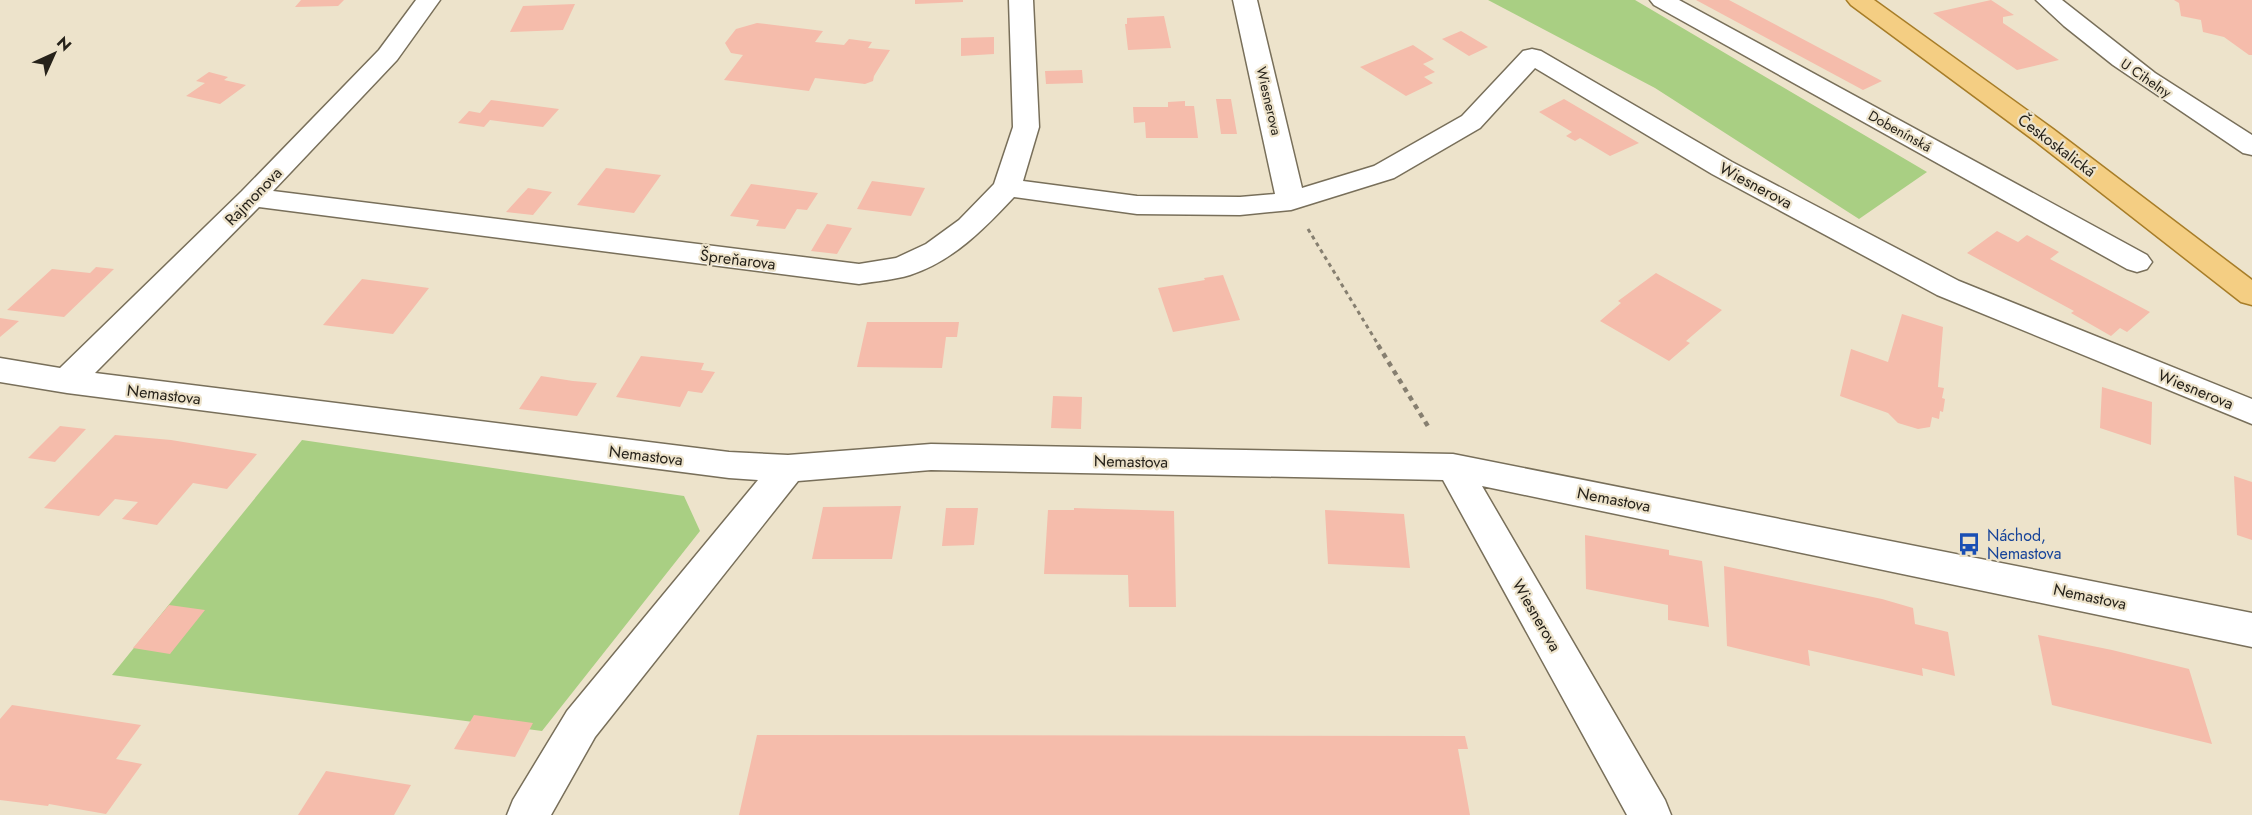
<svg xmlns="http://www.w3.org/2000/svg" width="2252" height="815" font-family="Jost,sans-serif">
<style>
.green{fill:#a9cf83}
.building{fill:#f5bcab}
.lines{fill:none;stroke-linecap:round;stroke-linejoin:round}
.street-casing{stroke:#786f5a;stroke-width:3}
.primary-casing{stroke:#a77d28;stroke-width:3}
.path-far1{stroke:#867f70;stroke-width:3;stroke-dasharray:4 4;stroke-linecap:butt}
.path{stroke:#867f70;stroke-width:4.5;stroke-dasharray:5 5;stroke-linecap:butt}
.street{fill:#fff;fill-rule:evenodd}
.primary{fill:#f4ce83;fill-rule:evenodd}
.labels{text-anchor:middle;stroke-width:4.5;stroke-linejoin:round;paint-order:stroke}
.far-street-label{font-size:14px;fill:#26221a;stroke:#ede3cb}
.street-label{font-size:16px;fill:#26221a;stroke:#ede3cb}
.transit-label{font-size:16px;fill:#164399;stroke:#ede3cb;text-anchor:start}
</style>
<rect width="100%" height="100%" fill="#ede3cb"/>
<!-- green -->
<path class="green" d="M 1488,0 L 1635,0 L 1927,172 L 1859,219 L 1655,88 Z
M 302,440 L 684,496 L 700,531 L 542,731 L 112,675 Z"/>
<!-- building -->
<path class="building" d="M 301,0 L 344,0 L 338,6 L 295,7 Z
M 915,0 L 963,0 L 963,2 L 915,4 Z
M 1696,0 L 1729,0 L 1882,81 L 1863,90 Z
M 1991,0 L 2014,15 L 2003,17 L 2003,23 L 2059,60 L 2017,70 L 1933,13 Z
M 2174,0 L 2252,0 L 2252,55 L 2249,55 L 2224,37 L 2203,32 L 2201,20 L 2181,16 L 2179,3 Z
M 575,4 L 563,30 L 510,32 L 523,6 Z
M 1164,16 L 1171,48 L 1128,50 L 1125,24 L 1127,24 L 1127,18 Z
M 757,23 L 823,31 L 815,42 L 844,45 L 849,39 L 872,42 L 868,48 L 890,50 L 874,76 L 873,81 L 865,84 L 815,78 L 809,91 L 724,80 L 743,55 L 731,53 L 725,43 L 736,29 Z
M 1461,31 L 1488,47 L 1469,56 L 1442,39 Z
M 994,37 L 994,54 L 961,56 L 961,38 Z
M 1413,45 L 1434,59 L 1423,64 L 1435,72 L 1424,77 L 1433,83 L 1406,96 L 1360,67 Z
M 1082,70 L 1083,83 L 1046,84 L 1045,71 Z
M 209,72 L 228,77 L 224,80 L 246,85 L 220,104 L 186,96 L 205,83 L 196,81 Z
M 1216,99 L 1231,99 L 1237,134 L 1221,134 Z
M 1564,99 L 1639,143 L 1610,156 L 1580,138 L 1575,141 L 1566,136 L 1572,132 L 1539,112 Z
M 491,100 L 559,109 L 543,127 L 490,120 L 484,127 L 458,123 L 469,111 L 480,113 Z
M 1185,101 L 1185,106 L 1194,106 L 1198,138 L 1146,138 L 1145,122 L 1134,123 L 1133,107 L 1168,107 L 1168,102 Z
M 606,168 L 661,175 L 634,213 L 577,205 Z
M 872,181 L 925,188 L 911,216 L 857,209 Z
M 751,184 L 818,193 L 807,210 L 797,209 L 785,229 L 756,226 L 759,220 L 730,216 Z
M 528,188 L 552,192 L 533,215 L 506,212 Z
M 827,224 L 852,228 L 837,254 L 811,251 Z
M 1997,231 L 2018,242 L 2027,235 L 2059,252 L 2050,259 L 2150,312 L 2127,332 L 2120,328 L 2111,336 L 2071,313 L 2074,311 L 1967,253 Z
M 96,267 L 114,269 L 64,317 L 7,310 L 52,269 L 90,273 Z
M 1656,273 L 1722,310 L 1686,341 L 1690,343 L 1669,361 L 1600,321 L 1621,303 L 1618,301 Z
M 1223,275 L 1240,320 L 1173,332 L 1158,288 L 1205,280 L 1204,278 Z
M 362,279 L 429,288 L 393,334 L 323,325 Z
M 1902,314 L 1943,327 L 1938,387 L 1944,388 L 1942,398 L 1945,399 L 1943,412 L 1940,411 L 1939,419 L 1932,417 L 1930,427 L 1918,429 L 1898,423 L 1888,413 L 1840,396 L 1851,349 L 1888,362 Z
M 0,318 L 19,321 L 0,337 Z
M 867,322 L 959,322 L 957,337 L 946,337 L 942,368 L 857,367 Z
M 641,356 L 704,363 L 701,370 L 715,372 L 702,393 L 688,391 L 680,407 L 616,397 Z
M 541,376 L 573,381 L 597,383 L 577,416 L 519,409 Z
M 2102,387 L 2152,402 L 2151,445 L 2100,428 Z
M 1053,396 L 1082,397 L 1081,429 L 1051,428 Z
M 60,426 L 86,429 L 55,462 L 28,458 Z
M 115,435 L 171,440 L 257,454 L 227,489 L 193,483 L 157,525 L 122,519 L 138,502 L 115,499 L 99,516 L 44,508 Z
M 2234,476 L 2252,482 L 2252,540 L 2237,535 Z
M 901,506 L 892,559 L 812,559 L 823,507 Z
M 946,508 L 978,508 L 974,545 L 942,546 Z
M 1074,508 L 1174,511 L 1176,607 L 1129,607 L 1128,575 L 1044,574 L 1048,510 L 1074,510 Z
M 1325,510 L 1404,514 L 1410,568 L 1328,564 Z
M 1585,535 L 1669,550 L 1669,555 L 1702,561 L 1709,627 L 1668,620 L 1668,605 L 1586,589 Z
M 1724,566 L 1882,599 L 1913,608 L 1915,624 L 1948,632 L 1955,676 L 1922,668 L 1923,676 L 1808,650 L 1810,666 L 1727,646 Z
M 169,605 L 205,610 L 170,654 L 133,648 Z
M 2038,635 L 2112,650 L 2189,669 L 2212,744 L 2052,705 Z
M 12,705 L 141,725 L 116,759 L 142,764 L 106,814 L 49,804 L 48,806 L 0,800 L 0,719 Z
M 474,715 L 533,723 L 515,757 L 454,749 Z
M 757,735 L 1465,736 L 1468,749 L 1458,749 L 1470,815 L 739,815 Z
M 326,771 L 411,785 L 394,815 L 298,815 Z"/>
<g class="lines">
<!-- street casing -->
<g class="street-casing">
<path id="street" d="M 416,0 L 440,0 L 397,60 L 273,191 L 859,264 L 896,258 L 926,244 L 959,220 L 994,184 L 1013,127 L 1009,0 L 1033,0 L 1039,127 L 1023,181 L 1137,196 L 1240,197 L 1275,194 L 1233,0 L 1257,0 L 1302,188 L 1374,166 L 1462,116 L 1523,51 L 1532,49 L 1541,51 L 1732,162 L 1959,281 L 2252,399 L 2252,424 L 1937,295 L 1712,174 L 1535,68 L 1480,128 L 1394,178 L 1291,210 L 1240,215 L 1137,214 L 1014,197 C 984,229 953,261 910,275 C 894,280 876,281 859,284 L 259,207 L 95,373 L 729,452 L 788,455 L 931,444 L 1453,454 L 2252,613 L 2252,647 L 1482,486 L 1665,800 L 1671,815 L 1627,815 L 1443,480 L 931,470 L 798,481 L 595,737 L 551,815 L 507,815 L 513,800 L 567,711 L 758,480 L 729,478 L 67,393 L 0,382 L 0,358 L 60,368 L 242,191 L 379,50 Z
M 1650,0 L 1679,0 L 2147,255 L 2152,262 L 2147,269 L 2137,272 L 2127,269 L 1654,5 Z
M 2036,0 L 2062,0 L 2155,73 L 2252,135 L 2252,155 L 2243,153 L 2113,65 L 2064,26 Z"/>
</g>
<!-- primary casing -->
<g class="primary-casing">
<path id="primary" d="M 1847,0 L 1874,0 L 2053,129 L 2252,280 L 2252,305 L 2241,302 L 2035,141 L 1851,5 Z"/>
</g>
<!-- path-far1 -->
<path class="path-far1" d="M 1308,229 L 1379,346"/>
<!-- path -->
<path class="path" d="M 1378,345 L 1429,428"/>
<!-- street -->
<use href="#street" class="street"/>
<!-- primary -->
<use href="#primary" class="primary"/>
</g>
<!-- icons -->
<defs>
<g id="bus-bare" transform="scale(1.8)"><path d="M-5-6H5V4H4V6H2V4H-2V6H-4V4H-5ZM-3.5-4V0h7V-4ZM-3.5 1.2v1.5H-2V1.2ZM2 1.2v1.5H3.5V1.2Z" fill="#1a4fb4" stroke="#ede3cb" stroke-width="2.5" paint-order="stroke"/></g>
</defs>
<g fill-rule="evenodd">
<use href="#bus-bare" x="1969" y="544"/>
</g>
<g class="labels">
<!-- far-street labels -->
<g class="far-street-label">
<text transform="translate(2146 78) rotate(34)" y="5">U Cihelny</text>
<text transform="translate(1269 101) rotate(77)" y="5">Wiesnerova</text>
<text transform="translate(1900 131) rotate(29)" y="5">Dobenínská</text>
</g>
<!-- street labels -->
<g class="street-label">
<text transform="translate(2057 145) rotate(37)" y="6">Českoskalická</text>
<text transform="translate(1756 185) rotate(28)" y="6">Wiesnerova</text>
<text transform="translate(253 196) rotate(-46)" y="6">Rajmonova</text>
<text transform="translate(738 259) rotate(7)" y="6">Špreňarova</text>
<text transform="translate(2196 389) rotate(22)" y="6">Wiesnerova</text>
<text transform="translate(164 394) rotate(7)" y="6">Nemastova</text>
<text transform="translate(646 455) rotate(7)" y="6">Nemastova</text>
<text transform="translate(1131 461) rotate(1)" y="6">Nemastova</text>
<text transform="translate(1614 499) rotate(11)" y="6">Nemastova</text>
<text transform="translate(2090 596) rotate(12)" y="6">Nemastova</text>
<text transform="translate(1537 615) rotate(60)" y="6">Wiesnerova</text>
</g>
<!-- transit labels -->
<g class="transit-label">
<text x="1987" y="541">Náchod,<tspan x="1987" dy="18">Nemastova</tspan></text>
</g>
</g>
<!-- north arrow -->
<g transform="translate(54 54) rotate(45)" stroke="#ede3cb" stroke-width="4.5" paint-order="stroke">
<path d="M0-4.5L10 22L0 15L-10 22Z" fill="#26221a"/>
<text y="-9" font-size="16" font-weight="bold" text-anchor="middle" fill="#26221a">N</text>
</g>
</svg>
